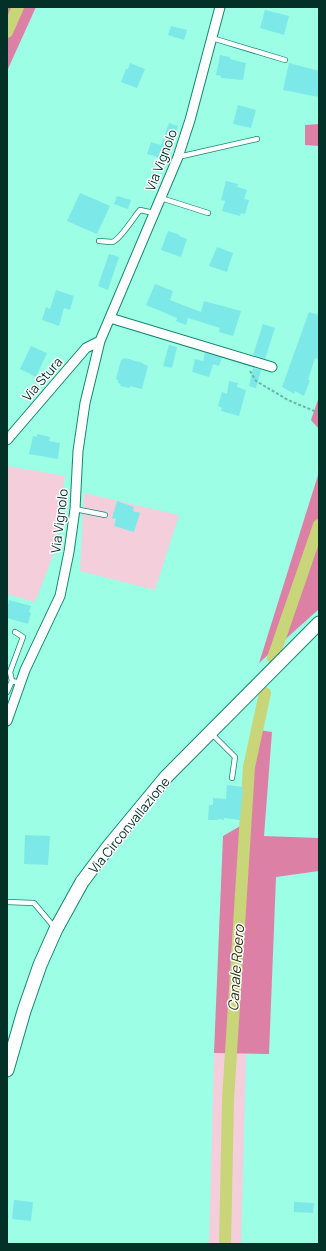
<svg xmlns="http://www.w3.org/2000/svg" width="326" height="1251" font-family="Manrope,sans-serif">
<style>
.green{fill:#f5cedb}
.forest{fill:#dc81a5}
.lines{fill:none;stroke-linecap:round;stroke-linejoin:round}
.canal{stroke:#c8d578;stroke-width:12}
.building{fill:#7de8e8}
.lane-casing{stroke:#148670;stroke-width:6}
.street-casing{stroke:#148670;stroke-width:11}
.secondary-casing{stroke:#148670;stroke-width:15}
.path{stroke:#67b7a2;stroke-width:2;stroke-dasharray:3 2;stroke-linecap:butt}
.lane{stroke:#fff;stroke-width:4.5}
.street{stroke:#fff;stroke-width:9}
.secondary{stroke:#fff;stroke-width:13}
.labels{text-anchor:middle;stroke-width:3;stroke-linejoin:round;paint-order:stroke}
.street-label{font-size:13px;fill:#033027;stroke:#fff}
.water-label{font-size:14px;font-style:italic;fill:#2e330a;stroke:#fff}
</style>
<rect width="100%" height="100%" fill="#9cfee4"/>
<!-- green -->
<path class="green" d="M 7,466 L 65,476 L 54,553 L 35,602 L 7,594 Z
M 84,493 L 179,515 L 155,590 L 80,571 Z
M 214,1053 L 246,1053 L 241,1244 L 209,1244 Z"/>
<!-- forest -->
<path class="forest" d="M 7,7 L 36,7 L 7,71 Z
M 319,124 L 319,146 L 305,145 L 305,125 Z
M 319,397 L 319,429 L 311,420 Z
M 319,472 L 319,609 L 259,663 Z
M 252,729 L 272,732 L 264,836 L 319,838 L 319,871 L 276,877 L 269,1054 L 214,1053 L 223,836 L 242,825 L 246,780 L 245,768 Z"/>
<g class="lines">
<!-- canal -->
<path class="canal" d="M 7,32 L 18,7
M 273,658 L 319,525
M 225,1244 L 228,1100 L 249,767 L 265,693"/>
</g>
<!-- building -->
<path class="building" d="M 265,10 L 289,16 L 284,35 L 260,28 Z
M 171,26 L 187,30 L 184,40 L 168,35 Z
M 220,55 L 230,57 L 230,59 L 246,63 L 243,80 L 221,78 L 221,76 L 216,75 Z
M 130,63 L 145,69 L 137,88 L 121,82 L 126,69 L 128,69 Z
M 289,63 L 319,71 L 319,97 L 283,90 Z
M 238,105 L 256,110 L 251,128 L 233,124 Z
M 169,123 L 178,126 L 167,160 L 147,154 L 151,142 L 161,145 Z
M 226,181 L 238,184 L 237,187 L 247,190 L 244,199 L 249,200 L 245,214 L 241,213 L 240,216 L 222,211 L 225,201 L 221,200 Z
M 80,193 L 110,206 L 97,234 L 67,221 Z
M 117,196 L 131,200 L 128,209 L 114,204 Z
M 168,231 L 180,235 L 179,236 L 187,239 L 181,257 L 161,250 Z
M 217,247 L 233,253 L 227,272 L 209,266 Z
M 109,254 L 119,257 L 108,290 L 98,286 Z
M 155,284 L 173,291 L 170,300 L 201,312 L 204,301 L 241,311 L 233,336 L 219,332 L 220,328 L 188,318 L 186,325 L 176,321 L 177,318 L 146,305 Z
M 56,290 L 74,296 L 70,310 L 64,308 L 59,326 L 42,320 L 46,307 L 50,309 Z
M 309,312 L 319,315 L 319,360 L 315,358 L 308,380 L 310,380 L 304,396 L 295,391 L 294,394 L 282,387 Z
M 263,324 L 275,328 L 265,359 L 253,355 Z
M 169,345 L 177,347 L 172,368 L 163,366 Z
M 31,346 L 47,353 L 36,377 L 20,369 Z
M 205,353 L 222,358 L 219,366 L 213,364 L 209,377 L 192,372 L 195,359 L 203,361 Z
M 125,358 L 143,363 L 143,364 L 148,366 L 142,389 L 130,386 L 130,388 L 120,386 L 121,384 L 118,383 L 118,380 L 116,379 L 121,360 Z
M 253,368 L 261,370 L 256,388 L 249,386 Z
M 229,381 L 238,383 L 237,387 L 246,390 L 239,416 L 221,411 L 222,408 L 218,406 L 222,392 L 227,394 Z
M 37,434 L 50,437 L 49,441 L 60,443 L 58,459 L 29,454 L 33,436 L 37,437 Z
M 117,501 L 134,507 L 133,511 L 140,513 L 134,532 L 114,526 L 116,519 L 112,518 Z
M 9,600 L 31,606 L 29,612 L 31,613 L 28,624 L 7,618 L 7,609 Z
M 227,785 L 243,787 L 240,820 L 224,818 L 224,820 L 218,819 L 218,820 L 208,820 L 209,805 L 213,805 L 213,798 L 226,799 Z
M 25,835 L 50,836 L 48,865 L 24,864 Z
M 14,1200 L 33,1202 L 31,1221 L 12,1219 Z
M 294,1202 L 314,1203 L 313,1213 L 294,1212 Z"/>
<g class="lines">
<!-- lane casing -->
<g class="lane-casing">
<path id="lane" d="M 212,38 L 285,60
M 178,157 L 257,139
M 161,198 L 208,213
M 99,241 C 103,241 108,242 112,242 C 119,241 134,217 140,210 L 154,213
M 75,509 L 105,515
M 15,632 L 23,637 L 10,672 L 12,681 L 20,683
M 7,692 L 12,681
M 211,733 L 235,757 L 232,778
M 7,902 L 34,903 L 55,928"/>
</g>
<!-- street casing -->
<g class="street-casing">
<path id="street" d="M 110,318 L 272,367
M 7,440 L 86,348 L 100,341
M 7,721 L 25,670 L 60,596 L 69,552 L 75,509 L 78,451 L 85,403 L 100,341 L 178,157 L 190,120 L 220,7"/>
</g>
<!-- secondary casing -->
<g class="secondary-casing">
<path id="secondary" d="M 7,1070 L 24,1011 L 40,965 L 56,929 L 82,882 L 109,846 L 166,777 L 319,623"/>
</g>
<!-- path -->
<path class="path" d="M 250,371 L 256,381 L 288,400 L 319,413"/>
<!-- lane -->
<use href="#lane" class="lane"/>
<!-- street -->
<use href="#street" class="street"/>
<!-- secondary -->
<use href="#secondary" class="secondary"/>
</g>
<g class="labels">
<!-- street labels -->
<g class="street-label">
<text transform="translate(161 160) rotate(-69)" y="5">Via Vignolo</text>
<text transform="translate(42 379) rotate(-49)" y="5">Via Stura</text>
<text transform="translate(59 521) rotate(-83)" y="5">Via Vignolo</text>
<text transform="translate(129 825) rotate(-51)" y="5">Via Circonvallazione</text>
</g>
<!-- water labels -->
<g class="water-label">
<text transform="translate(236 968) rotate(-86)" y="5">Canale Roero</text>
</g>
</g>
<!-- border -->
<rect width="326" height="1251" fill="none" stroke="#033027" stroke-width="16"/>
</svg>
